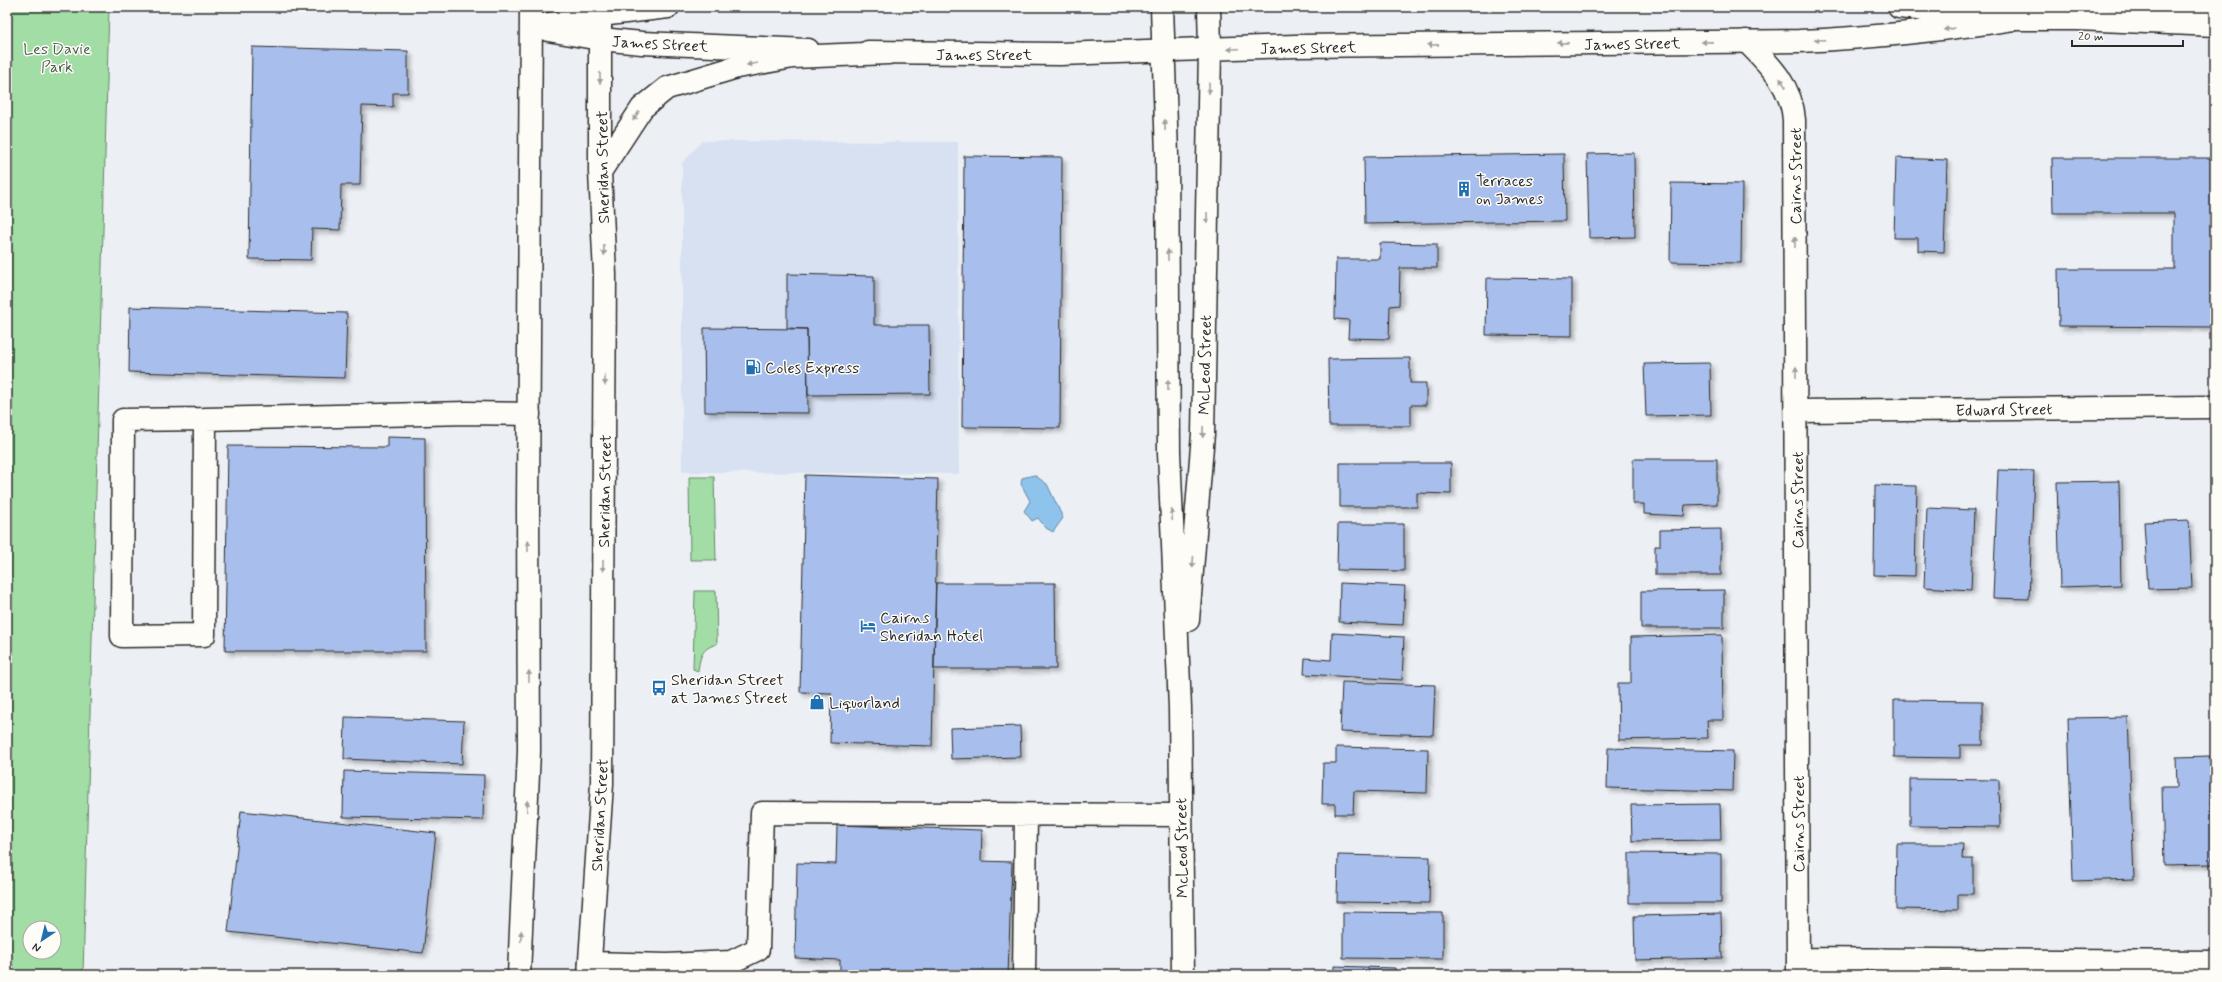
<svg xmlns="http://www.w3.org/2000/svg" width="2222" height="982" font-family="Mynerve,sans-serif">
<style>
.built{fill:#d8e1f2}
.green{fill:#a1dda4;stroke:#668468;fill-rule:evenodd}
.water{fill:#8ec3ec;stroke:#66869f}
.building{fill:#a8beec;stroke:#2b2b2b;filter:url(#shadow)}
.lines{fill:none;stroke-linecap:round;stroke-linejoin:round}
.minor-casing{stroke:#2b2b2b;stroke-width:25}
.major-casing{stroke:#2b2b2b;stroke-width:25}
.highway-casing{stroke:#2b2b2b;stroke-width:25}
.minor{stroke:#fdfcf7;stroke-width:22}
.major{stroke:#fdfcf7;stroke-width:22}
.highway{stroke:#fdfcf7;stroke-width:22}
.oneway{fill:#9e9e9b}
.labels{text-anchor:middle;stroke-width:3;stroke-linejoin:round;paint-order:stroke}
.street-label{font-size:16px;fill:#2b2b2b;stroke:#fdfcf7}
.park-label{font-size:16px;fill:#4e604f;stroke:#fdfcf7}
.poi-label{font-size:16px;fill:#2b2b2b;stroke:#fdfcf7;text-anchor:start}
</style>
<defs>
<filter id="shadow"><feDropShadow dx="3.5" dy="3.5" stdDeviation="2" flood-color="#0004"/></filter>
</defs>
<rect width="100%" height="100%" fill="#ecf0f5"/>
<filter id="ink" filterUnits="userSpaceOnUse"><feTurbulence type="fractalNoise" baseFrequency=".025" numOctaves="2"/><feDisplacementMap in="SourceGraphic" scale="8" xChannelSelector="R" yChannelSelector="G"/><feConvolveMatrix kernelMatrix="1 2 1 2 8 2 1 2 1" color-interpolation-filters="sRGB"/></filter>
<g filter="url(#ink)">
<!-- built -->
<path class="built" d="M 702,141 L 958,142 L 959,474 L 682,472 L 682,163 Z"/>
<!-- green -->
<path class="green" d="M 7,7 L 109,7 L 83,975 L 7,975 ZM 30,928 L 54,928 L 54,952 L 30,952 Z
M 689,477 L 714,477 L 716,560 L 690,560 Z
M 695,591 L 716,591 L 717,644 C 702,648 700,656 698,671 L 693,669 Z"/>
<!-- water -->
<path class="water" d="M 1034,475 L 1047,484 L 1063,518 L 1053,532 L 1046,528 L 1038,518 L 1032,521 L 1024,511 L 1030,501 L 1021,484 L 1022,478 Z"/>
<!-- building -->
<path class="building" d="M 252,47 L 408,51 L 408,93 L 393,93 L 393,107 L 362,106 L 360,185 L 341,185 L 340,230 L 312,229 L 311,260 L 249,259 Z
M 1634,153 L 1635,237 L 1589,238 L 1587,154 Z
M 1564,154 L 1565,221 L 1365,224 L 1364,157 Z
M 964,156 L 1062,157 L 1060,428 L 962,427 Z
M 1896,158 L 1947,160 L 1944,252 L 1918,251 L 1918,238 L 1894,238 Z
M 2052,158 L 2215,158 L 2215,327 L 2059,326 L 2058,269 L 2174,269 L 2174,213 L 2053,213 Z
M 1671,183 L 1742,184 L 1741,263 L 1670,262 Z
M 1380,243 L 1437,244 L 1437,268 L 1400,268 L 1399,305 L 1390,306 L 1389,339 L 1348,338 L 1349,320 L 1335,319 L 1336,259 L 1380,259 Z
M 787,274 L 874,276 L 874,325 L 929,325 L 930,394 L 808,395 L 807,329 L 787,328 Z
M 1487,278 L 1572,279 L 1572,336 L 1486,335 Z
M 130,307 L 347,313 L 345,378 L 129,372 Z
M 704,328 L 807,329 L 808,413 L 705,412 Z
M 1410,358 L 1410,383 L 1426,383 L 1426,405 L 1411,405 L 1411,426 L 1329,426 L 1328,359 Z
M 1710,363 L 1711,415 L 1646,416 L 1644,364 Z
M 387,437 L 425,438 L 426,651 L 225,651 L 228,446 L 387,447 Z
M 1633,459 L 1717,459 L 1717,504 L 1685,505 L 1684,516 L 1644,514 L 1644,504 L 1633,504 Z
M 1340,463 L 1451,463 L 1451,494 L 1417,493 L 1417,507 L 1340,507 Z
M 1998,470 L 2034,471 L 2029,599 L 1993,598 Z
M 805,475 L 938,479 L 932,746 L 830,743 L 831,693 L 800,692 Z
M 2119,481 L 2121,585 L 2060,587 L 2057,482 Z
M 1875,485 L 1917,486 L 1915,576 L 1874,575 Z
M 1927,508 L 1974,510 L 1971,590 L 1924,587 Z
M 2189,520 L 2192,588 L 2148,589 L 2144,522 Z
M 1338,524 L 1404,524 L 1404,571 L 1337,570 Z
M 1721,529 L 1721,575 L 1655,575 L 1655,546 L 1660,546 L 1660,530 Z
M 936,583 L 1055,583 L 1056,669 L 934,669 Z
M 1340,583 L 1405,586 L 1403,625 L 1339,622 Z
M 1724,590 L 1724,628 L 1641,628 L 1641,591 Z
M 1332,633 L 1404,637 L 1402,680 L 1304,674 L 1305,658 L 1331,660 Z
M 1722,635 L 1723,720 L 1707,720 L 1708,738 L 1619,740 L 1618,683 L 1631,683 L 1631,637 Z
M 1342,682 L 1435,685 L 1433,735 L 1340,732 Z
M 1894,700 L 1983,701 L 1983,745 L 1960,745 L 1960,758 L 1894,757 Z
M 345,717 L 464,721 L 462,764 L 344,759 Z
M 2128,717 L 2134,879 L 2073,881 L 2068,718 Z
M 1020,726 L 1021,757 L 951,759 L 950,728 Z
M 1336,747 L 1428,749 L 1427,793 L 1354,791 L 1353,814 L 1335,814 L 1335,804 L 1322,804 L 1323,763 L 1336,763 Z
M 1608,748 L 1733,751 L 1732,791 L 1607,788 Z
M 2210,756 L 2213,864 L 2164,865 L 2162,787 L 2177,787 L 2176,757 Z
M 344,771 L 484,775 L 483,820 L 343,817 Z
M 1910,779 L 1999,780 L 2000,827 L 1910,826 Z
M 2213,788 L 2215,788 L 2215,807 Z
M 1720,804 L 1721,840 L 1632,841 L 1631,805 Z
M 241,811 L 436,833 L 423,953 L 228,932 Z
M 837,825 L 982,830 L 981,861 L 1012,862 L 1008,975 L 840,975 L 840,960 L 795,958 L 797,863 L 836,864 Z
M 1897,844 L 1963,844 L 1962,859 L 1973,859 L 1973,894 L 1958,894 L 1958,910 L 1896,909 Z
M 1629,853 L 1721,854 L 1721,903 L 1629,903 Z
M 1338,855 L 1430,857 L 1429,903 L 1337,902 Z
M 1343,912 L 1443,913 L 1443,959 L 1343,958 Z
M 1721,914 L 1722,958 L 1635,960 L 1634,916 Z
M 1334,966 L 1395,968 L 1395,975 L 1334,975 Z"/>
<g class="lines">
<!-- minor casing -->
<g class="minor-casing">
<path id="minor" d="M 1162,7 L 1167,155 L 1169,452 L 1180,708 L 1183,975
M 1746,41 C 1769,64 1792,86 1794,120 L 1798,975
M 1797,411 L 2212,407
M 205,419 L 123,420 L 122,636 L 204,635 L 205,419 L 467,413 L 529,414
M 1188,620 L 1203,434 L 1210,50 L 1209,7
M 1798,959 L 2215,962
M 590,963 L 667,965 L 731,962 L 758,949 L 762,813 L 1181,815
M 1024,975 L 1026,815"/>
</g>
<!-- major casing -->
<g class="major-casing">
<path id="major" d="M 1899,7 L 2015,19 L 2077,19 L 2215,25
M 2168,11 L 2215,7
M 600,15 L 668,7
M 600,39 L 642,43 L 808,50
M 868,52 L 1060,54 L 1295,46 L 1799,41 C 1872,38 1943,30 2015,19"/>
</g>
<!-- highway casing -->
<g class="highway-casing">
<path id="highway" d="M 531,27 L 600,15
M 548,30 L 600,39
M 600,172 L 642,108 L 667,88 L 737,67 L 793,57 L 888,53
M 519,975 L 529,751 L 528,509 L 531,7
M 589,975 L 602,784 L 605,274 L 600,172 L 600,7"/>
</g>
<!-- minor -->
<use href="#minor" class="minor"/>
<!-- major -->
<use href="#major" class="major"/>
<!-- highway -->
<use href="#highway" class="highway"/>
</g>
<!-- one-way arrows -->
<defs><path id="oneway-solid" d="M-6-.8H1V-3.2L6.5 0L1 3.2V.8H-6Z"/></defs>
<g class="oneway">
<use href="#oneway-solid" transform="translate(1949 29) rotate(172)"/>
<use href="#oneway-solid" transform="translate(1820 40) rotate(178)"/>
<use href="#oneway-solid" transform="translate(1707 42) rotate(179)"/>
<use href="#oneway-solid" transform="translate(1563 43) rotate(179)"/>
<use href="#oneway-solid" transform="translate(1433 45) rotate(179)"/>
<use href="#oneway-solid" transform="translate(1233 49) rotate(177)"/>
<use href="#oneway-solid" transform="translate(752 64) rotate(170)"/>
<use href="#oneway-solid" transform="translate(600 78) rotate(90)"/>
<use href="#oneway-solid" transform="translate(1783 83) rotate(-124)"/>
<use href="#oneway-solid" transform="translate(1209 88) rotate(91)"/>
<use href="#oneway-solid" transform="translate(636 116) rotate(124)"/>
<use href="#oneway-solid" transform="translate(1165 125) rotate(-92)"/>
<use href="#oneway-solid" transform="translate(1207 218) rotate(91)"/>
<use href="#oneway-solid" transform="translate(1795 242) rotate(-90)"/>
<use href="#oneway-solid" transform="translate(604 250) rotate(88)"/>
<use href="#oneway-solid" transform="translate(1168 255) rotate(-90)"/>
<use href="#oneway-solid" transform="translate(1796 372) rotate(-90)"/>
<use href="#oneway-solid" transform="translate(605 380) rotate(90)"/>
<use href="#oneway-solid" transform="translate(1168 385) rotate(-90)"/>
<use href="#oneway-solid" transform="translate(1203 432) rotate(92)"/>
<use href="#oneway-solid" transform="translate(1172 515) rotate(-93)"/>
<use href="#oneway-solid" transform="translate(528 546) rotate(-90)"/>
<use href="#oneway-solid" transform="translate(1193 562) rotate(95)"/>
<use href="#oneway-solid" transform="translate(603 566) rotate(91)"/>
<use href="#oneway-solid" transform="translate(529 676) rotate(-90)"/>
<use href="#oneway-solid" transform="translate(527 806) rotate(-87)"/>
<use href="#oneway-solid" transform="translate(521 936) rotate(-87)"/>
</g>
</g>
<!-- icons -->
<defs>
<g id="building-bare" transform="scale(1.2)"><path d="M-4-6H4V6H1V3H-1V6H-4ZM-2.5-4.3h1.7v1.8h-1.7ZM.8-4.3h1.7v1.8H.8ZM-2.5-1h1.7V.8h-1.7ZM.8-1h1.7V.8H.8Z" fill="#1f6fb2" stroke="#fdfcf7" stroke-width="2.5" paint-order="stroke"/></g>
<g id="fuel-bare" transform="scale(1.2)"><path d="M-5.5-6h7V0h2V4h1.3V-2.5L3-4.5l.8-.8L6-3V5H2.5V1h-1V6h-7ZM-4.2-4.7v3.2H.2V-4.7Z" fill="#1f6fb2" stroke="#fdfcf7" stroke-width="2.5" paint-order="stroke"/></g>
<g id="hotel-bare" transform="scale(1.2)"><path d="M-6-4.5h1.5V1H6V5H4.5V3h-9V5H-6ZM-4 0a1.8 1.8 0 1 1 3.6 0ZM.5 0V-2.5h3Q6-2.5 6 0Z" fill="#1f6fb2" stroke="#fdfcf7" stroke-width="2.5" paint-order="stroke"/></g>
<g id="bus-bare" transform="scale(1.2)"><path d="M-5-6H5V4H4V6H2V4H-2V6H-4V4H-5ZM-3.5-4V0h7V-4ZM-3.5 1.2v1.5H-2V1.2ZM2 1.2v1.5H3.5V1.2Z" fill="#1f6fb2" stroke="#fdfcf7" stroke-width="2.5" paint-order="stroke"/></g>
<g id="shop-bare" transform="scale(1.2)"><path d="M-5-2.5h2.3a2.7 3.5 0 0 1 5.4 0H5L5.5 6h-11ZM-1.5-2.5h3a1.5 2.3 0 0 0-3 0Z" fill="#1f6fb2" stroke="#fdfcf7" stroke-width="2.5" paint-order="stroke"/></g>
</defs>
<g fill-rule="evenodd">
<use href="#building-bare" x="1464" y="189"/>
<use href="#fuel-bare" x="753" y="367"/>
<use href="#hotel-bare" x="868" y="626"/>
<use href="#bus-bare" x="659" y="688"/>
<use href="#shop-bare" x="817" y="702"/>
</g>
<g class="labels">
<!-- street labels -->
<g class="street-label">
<text transform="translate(660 43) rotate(3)" y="6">James Street</text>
<text transform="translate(1632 43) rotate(-1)" y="6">James Street</text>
<text transform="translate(1308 47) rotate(-1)" y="6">James Street</text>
<text x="984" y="60">James Street</text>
<text transform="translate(602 167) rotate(-91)" y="6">Sheridan Street</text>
<text transform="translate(1795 176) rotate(-90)" y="6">Cairns Street</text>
<text transform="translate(1204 365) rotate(-89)" y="6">McLeod Street</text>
<text transform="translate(2004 409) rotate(-1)" y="6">Edward Street</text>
<text transform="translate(604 491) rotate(-89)" y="6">Sheridan Street</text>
<text transform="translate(1797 500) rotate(-90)" y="6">Cairns Street</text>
<text transform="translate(599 815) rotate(-87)" y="6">Sheridan Street</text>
<text transform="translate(1798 824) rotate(-90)" y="6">Cairns Street</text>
<text transform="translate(1181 848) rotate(-91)" y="6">McLeod Street</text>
</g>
<!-- park labels -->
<g class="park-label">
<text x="57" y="54">Les Davie<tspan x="57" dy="18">Park</tspan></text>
</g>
<!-- poi labels -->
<g class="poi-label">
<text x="1476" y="186">Terraces<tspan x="1476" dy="18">on James</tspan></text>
<text x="765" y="373">Coles Express</text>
<text x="880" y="623">Cairns<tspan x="880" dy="18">Sheridan Hotel</tspan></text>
<text x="671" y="685">Sheridan Street<tspan x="671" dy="18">at James Street</tspan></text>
<text x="829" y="708">Liquorland</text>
</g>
</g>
<!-- margin -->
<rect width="2222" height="982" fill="none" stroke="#fdfcf7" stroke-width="24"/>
<rect x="12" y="12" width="2198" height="958" fill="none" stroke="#2b2b2b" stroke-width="1.5" filter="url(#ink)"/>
<!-- north arrow -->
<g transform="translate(42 940) rotate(215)"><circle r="19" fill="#fdfcf7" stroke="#a9a8a5"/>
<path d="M0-3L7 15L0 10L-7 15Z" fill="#1f6fb2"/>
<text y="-6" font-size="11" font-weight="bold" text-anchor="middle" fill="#2b2b2b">N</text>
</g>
<!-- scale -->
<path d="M2072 40v6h111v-6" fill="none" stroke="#2b2b2b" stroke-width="2"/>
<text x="2078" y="40" font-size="12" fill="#2b2b2b" stroke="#fdfcf7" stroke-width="3" paint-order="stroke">20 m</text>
</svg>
